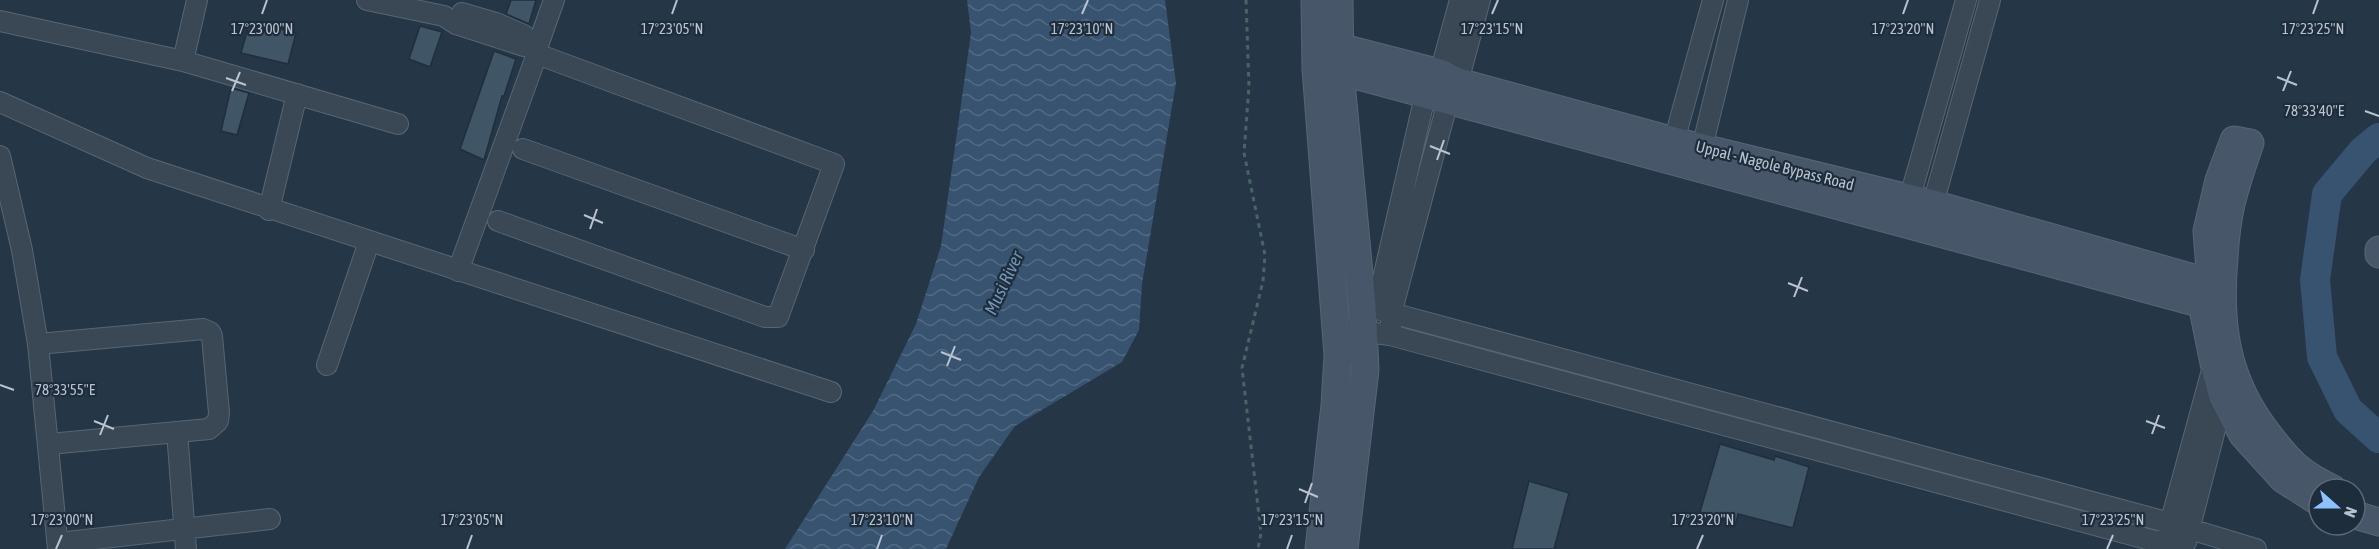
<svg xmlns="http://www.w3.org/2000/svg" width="2379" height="549" font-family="'Asap Condensed',sans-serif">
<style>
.water{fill:url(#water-waves)}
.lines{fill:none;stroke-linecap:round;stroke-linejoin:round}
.river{stroke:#37536f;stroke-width:30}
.building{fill:#405566;stroke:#202f3d;stroke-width:1.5}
.street-casing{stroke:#586673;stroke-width:22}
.secondary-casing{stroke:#586673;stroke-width:29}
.path{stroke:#486566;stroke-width:3;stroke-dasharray:4.5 4.5;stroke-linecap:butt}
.street{stroke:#3a4856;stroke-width:20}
.secondary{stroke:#475769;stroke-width:27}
.ticks{fill:none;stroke:#b8c3cf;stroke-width:2}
.labels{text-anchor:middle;stroke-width:4.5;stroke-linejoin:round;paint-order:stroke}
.street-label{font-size:16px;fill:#b8c3cf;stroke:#1e2d3c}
.water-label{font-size:18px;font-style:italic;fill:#7496b5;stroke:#1e2d3c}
.ticks-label{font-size:15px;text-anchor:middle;fill:#b8c3cf;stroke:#1e2d3c;stroke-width:4.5;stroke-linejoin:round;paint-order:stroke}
</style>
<defs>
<pattern id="water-waves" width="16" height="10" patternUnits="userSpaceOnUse" patternTransform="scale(1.5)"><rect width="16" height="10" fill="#37536f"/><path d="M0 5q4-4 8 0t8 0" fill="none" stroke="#526a82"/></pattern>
</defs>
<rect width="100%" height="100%" fill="#253647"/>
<!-- water -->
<path class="water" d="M 967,0 L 1165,0 L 1176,83 L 1142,284 L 1139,330 L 1122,362 L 1015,426 L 979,477 L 946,549 L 785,549 L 873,411 L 916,324 L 941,246 L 971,33 Z"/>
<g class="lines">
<!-- river -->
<path class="river" d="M 2379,138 L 2363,151 L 2327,194 L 2315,280 L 2322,357 L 2348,410 L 2379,438"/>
</g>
<!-- building -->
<path class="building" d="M 511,0 L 536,0 L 529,24 L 506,14 Z
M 250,21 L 296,33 L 288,64 L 241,53 Z
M 420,26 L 442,32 L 430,67 L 409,59 Z
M 494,51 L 516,59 L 504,96 L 502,96 L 484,160 L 460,149 Z
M 231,88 L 249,93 L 237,135 L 221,131 Z
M 1720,444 L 1774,460 L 1775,456 L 1809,467 L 1793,528 L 1738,514 L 1736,523 L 1700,512 Z
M 1529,481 L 1569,493 L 1554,549 L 1512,549 Z"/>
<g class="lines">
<!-- street casing -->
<g class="street-casing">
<path id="street" d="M 367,0 L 444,16 L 456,24 L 524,46 L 538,45
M 462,13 L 496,23 L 524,35
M 0,21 L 183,61 L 398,124
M 183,61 L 197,0
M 0,102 L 147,168 L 831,392
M 1674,141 L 1713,0
M 1702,148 L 1738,0
M 523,149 L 804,250
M 0,156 L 22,250 L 38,344 L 58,549
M 1933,204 L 1990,0
M 269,210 L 297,94
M 1906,211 L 1966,0
M 498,221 L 765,317 L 778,317 L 834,164 L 537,54
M 458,271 L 537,54 L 538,45 L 554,0
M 1362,305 L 2170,523 L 2256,549
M 1376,309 L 1425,96 L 1440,73 L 1460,0
M 1391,327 L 1391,314 L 1448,101 L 1458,82 L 1480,0
M 1352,330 L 1390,335 L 2184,549
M 38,344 L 203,329 L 210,332 L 212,336 L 219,413 L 218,421 L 209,429 L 49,444
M 327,365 L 369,242
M 177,432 L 186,549
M 2167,535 L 2214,363
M 2186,542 L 2225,391
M 59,543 L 270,519"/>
</g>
<!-- secondary casing -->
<g class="secondary-casing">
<path id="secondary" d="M 1315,0 L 1316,69 L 1338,355 L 1335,405 L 1319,549
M 1339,0 L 1340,71 L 1362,305 L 1365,370 L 1344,549
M 1316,41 L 1440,73 L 1458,82 L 1674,141 L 1933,204 L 2211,283
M 1316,69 L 1340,71 L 2202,304
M 2379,250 L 2379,254
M 2319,502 L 2283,479 L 2243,435 L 2223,397 L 2214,363 L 2202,304 L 2211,283 L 2207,231 L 2219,180 L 2234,140 L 2250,143 C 2243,163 2236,184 2231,204 C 2227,222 2225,240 2224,258 C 2218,325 2226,380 2268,434 C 2290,463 2300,473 2333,489
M 2355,515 L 2379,522"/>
</g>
<!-- path -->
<path class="path" d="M 1246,0 L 1249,86 L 1244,153 L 1265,255 L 1263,281 L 1242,368 L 1261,533 L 1258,549"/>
<!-- street -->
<use href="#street" class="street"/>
<!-- secondary -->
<use href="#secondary" class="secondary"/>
</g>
<!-- ticks -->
<path class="ticks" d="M 262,14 L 267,0M 672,14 L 677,0M 1082,14 L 1088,0M 1492,14 L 1498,0M 1903,14 L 1908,0M 2313,14 L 2318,0M 2277,77 L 2297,85M 226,78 L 246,85M 232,91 L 240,72M 2283,91 L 2291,71M 2365,111 L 2379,116M 1430,146 L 1450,154M 1437,160 L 1444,140M 584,215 L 603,223M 590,229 L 597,209M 1788,283 L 1808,291M 1794,297 L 1802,277M 941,352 L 961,360M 947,366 L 955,346M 0,385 L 14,390M 94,421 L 114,429M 2146,421 L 2165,428M 2152,434 L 2159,415M 100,435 L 108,415M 1299,489 L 1318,497M 1305,503 L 1312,483M 56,549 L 62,535M 467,549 L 472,535M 877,549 L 882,535M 1287,549 L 1292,535M 1697,549 L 1703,535M 2107,549 L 2113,535"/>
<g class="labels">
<!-- street labels -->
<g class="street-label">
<text transform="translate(1775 165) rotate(14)" y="6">Uppal - Nagole Bypass Road</text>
</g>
<!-- water labels -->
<g class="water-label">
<text transform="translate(1004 283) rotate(-65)" y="6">Musi River</text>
</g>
</g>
<g class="ticks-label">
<text x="262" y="34">17°23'00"N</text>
<text x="672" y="34">17°23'05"N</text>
<text x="1082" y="34">17°23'10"N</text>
<text x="1492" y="34">17°23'15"N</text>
<text x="1903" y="34">17°23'20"N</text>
<text x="2313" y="34">17°23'25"N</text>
<text x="2314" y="116">78°33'40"E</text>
<text x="65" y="395">78°33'55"E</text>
<text x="62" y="525">17°23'00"N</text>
<text x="472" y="525">17°23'05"N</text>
<text x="882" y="525">17°23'10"N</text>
<text x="1292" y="525">17°23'15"N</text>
<text x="1703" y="525">17°23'20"N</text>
<text x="2113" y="525">17°23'25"N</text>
</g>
<!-- north arrow -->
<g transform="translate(2337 507) rotate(111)"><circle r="28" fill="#1e2d3c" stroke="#5c6977" stroke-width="1.5"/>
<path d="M0-4.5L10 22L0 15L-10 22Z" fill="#8dc2ff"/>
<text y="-9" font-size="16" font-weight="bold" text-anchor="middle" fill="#b8c3cf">N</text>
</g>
</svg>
